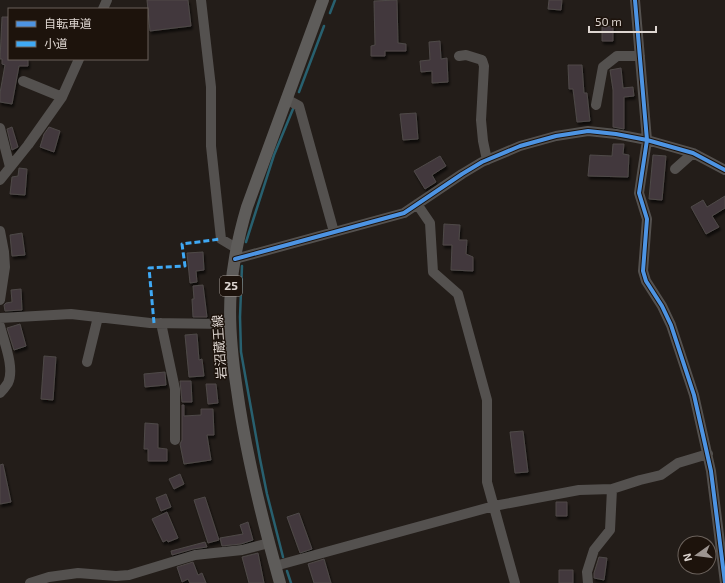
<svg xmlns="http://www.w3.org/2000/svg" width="725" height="583" font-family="'Exo 2','Noto Sans JP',sans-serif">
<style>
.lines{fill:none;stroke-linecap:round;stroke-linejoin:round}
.stream{stroke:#28606f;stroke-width:2.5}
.building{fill:#43393c;stroke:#4e4948;filter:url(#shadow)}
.minor{stroke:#54514f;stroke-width:10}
.major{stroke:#5e5c5a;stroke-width:12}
.quiet{stroke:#3fa9f5;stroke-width:3;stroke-dasharray:6 3;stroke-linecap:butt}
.cycleway-casing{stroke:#1d130c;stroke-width:6}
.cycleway{stroke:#4d94e3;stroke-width:4}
.labels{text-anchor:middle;stroke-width:3;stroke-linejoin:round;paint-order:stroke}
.shield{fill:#1d130c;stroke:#a49c96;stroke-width:1}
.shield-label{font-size:12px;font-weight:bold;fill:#ded6d1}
.street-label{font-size:13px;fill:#ded6d1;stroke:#1d130c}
</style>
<defs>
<filter id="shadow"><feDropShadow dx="1.5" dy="3" stdDeviation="1" flood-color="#0009"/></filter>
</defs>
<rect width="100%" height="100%" fill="#231d19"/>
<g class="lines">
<!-- stream -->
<path class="stream" d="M 330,13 L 335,0
M 299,92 L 324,26
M 246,242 L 274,155 L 293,109
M 242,266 L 240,317 L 241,352 L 260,459 L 267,494 L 283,557
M 287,571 L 291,583"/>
</g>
<!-- building -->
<path class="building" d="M 147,0 L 188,0 L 191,26 L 150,31 Z
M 397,0 L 398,43 L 406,44 L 406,51 L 385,51 L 385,56 L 371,56 L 371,46 L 375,45 L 374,1 Z
M 549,0 L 562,0 L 561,10 L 548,9 Z
M 2,17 L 9,17 L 9,59 L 28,59 L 28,66 L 19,66 L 12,104 L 0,102 L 0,93 L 5,65 L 2,64 L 2,59 L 0,59 Z
M 613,26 L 613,41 L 602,41 L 602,27 Z
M 440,41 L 441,59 L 447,58 L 448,82 L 432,83 L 432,71 L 421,72 L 420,61 L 430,60 L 429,42 Z
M 568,65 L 582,65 L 584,93 L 587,93 L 590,121 L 577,122 L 573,89 L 569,89 Z
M 621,68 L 623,88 L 633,87 L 634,96 L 624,97 L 624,129 L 613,127 L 613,90 L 610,70 Z
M 416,113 L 418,139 L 403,140 L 400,114 Z
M 12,127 L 18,147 L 12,150 L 7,129 Z
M 49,127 L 60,131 L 54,152 L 40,147 L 44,134 Z
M 613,144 L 624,144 L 623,154 L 629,155 L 628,177 L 588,176 L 590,155 L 612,156 Z
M 653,155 L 666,156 L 662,200 L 649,199 Z
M 440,156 L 446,166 L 432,175 L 436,182 L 425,189 L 414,171 Z
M 19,168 L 27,169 L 25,195 L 10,194 L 12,177 L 18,176 Z
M 725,196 L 725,208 L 712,216 L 719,227 L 706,234 L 691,207 L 703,200 L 707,207 Z
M 444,224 L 460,225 L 459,240 L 467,240 L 466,254 L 473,257 L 473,271 L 451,270 L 452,245 L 443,245 Z
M 22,233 L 25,255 L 12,256 L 10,235 Z
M 203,252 L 204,270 L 196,271 L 197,282 L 190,283 L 187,253 Z
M 203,285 L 207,317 L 193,317 L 192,299 L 194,299 L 193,286 Z
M 21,289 L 22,310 L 5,311 L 4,305 L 6,303 L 12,302 L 11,290 Z
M 20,324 L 26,346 L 14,350 L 7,328 Z
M 197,334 L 199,360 L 202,359 L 204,376 L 189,377 L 185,335 Z
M 44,356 L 56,357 L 53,400 L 41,399 Z
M 165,372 L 166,385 L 145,387 L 144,374 Z
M 180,381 L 191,381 L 192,402 L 182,402 Z
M 206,384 L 216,384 L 218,403 L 208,404 Z
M 182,405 L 184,405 L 184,416 L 201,415 L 201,409 L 213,409 L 214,435 L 207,435 L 211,460 L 184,464 L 180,444 L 182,440 Z
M 145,423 L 158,424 L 158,448 L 167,449 L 167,461 L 148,461 L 148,449 L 144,449 Z
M 523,431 L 528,472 L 515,473 L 510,432 Z
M 3,464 L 11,502 L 0,504 L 0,465 Z
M 180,474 L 184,484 L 174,489 L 169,479 Z
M 166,494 L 171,507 L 161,511 L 156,498 Z
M 205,497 L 219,540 L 208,543 L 194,500 Z
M 556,502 L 567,502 L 567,516 L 556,516 Z
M 167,512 L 178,538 L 168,542 L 167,540 L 163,542 L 152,519 Z
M 299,513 L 312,549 L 300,553 L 287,517 Z
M 248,522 L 253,540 L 241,544 L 222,546 L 220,538 L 243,534 L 240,525 Z
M 205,542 L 207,547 L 193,549 L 172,555 L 171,551 Z
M 258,553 L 264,583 L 249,583 L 242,557 Z
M 599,557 L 607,558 L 604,580 L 594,578 L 594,573 Z
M 324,559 L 331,583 L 314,583 L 308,564 Z
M 193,562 L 198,575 L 202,573 L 206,583 L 190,583 L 188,579 L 182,582 L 177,567 Z
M 559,570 L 573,570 L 573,583 L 559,583 Z"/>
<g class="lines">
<!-- minor -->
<path class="minor" d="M 201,0 L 211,87 L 211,146 L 221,239 L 236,248
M 635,0 L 647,140 L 639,193 L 647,219 L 643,271 L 646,281 L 662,306 L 671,325 L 694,395 L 711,471 L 725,583
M 103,9 L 107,0
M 459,56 L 466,55 L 482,60 L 484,66 L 481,120 L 483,141 L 487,160
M 23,81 L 62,97
M 286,99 L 299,106 L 334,232
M 596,105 L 603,67 L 617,56 L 640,56
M 0,128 L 10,167
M 675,169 L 693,153
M 0,180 L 28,145 L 62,97 L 79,59
M 417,204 L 430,223 L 433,272 L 458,294 L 487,400 L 487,482 L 515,583
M 0,231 L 4,252 L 5,267 L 0,300
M 235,259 L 404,213 L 462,174 L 482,162 L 520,146 L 556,136 L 588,131 L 616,134 L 647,140 L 693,153 L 725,170
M 0,318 L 71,314 L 150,323 L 230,324
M 161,323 L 175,389 L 175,440
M 0,326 C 4,342 15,368 8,383 C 6,386 3,390 0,393
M 87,362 L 98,317
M 275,566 L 494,506 L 579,490 L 612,489 L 640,480 L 661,475 L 678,463 L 708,454
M 30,583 L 49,577 L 78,573 L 116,576 L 129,575 L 195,555 L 242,550 L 269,543
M 588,583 L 587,572 L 594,550 L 610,530 L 612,489"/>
<!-- major -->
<path class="major" d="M 280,583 C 262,519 246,455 237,390 C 232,357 228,323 231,290 C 233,261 239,234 247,207 L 323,0"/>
<!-- quiet -->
<path class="quiet" d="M 154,323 L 149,268 L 185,266 L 182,244 L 221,239"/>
<!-- cycleway casing -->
<g class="cycleway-casing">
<path id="cycleway" d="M 635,0 L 647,140 L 639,193 L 647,219 L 643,271 L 646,281 L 662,306 L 671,325 L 694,395 L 711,471 L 725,583
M 235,259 L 404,213 L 462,174 L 482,162 L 520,146 L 556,136 L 588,131 L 616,134 L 647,140 L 693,153 L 725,170"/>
</g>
<!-- cycleway -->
<use href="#cycleway" class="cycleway"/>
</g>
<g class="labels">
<!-- shield labels -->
<rect class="shield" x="220" y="276" width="22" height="20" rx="3"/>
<g class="shield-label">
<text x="231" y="290">25</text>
</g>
<!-- street labels -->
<g class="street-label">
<text transform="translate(219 347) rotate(-94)" y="5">岩沼蔵王線</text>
</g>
</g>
<!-- legend -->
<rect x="8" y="8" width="140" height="52" fill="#1d130c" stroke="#6a615b"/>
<rect x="16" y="21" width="20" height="6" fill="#4d94e3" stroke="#6a615b"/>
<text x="44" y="28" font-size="12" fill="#ded6d1">自転車道</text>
<rect x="16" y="41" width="20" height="6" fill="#3fa9f5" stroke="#6a615b"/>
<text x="44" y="48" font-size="12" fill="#ded6d1">小道</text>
<!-- north arrow -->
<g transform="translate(697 555) rotate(256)"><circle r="19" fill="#1d130c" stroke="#6a615b"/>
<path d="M0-3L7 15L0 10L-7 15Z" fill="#9d9591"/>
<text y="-6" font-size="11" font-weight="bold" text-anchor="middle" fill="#ded6d1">N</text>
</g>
<!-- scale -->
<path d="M589 26v6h67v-6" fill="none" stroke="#ded6d1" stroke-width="2"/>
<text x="595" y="26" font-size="12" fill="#ded6d1" stroke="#1d130c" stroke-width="3" paint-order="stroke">50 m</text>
</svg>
